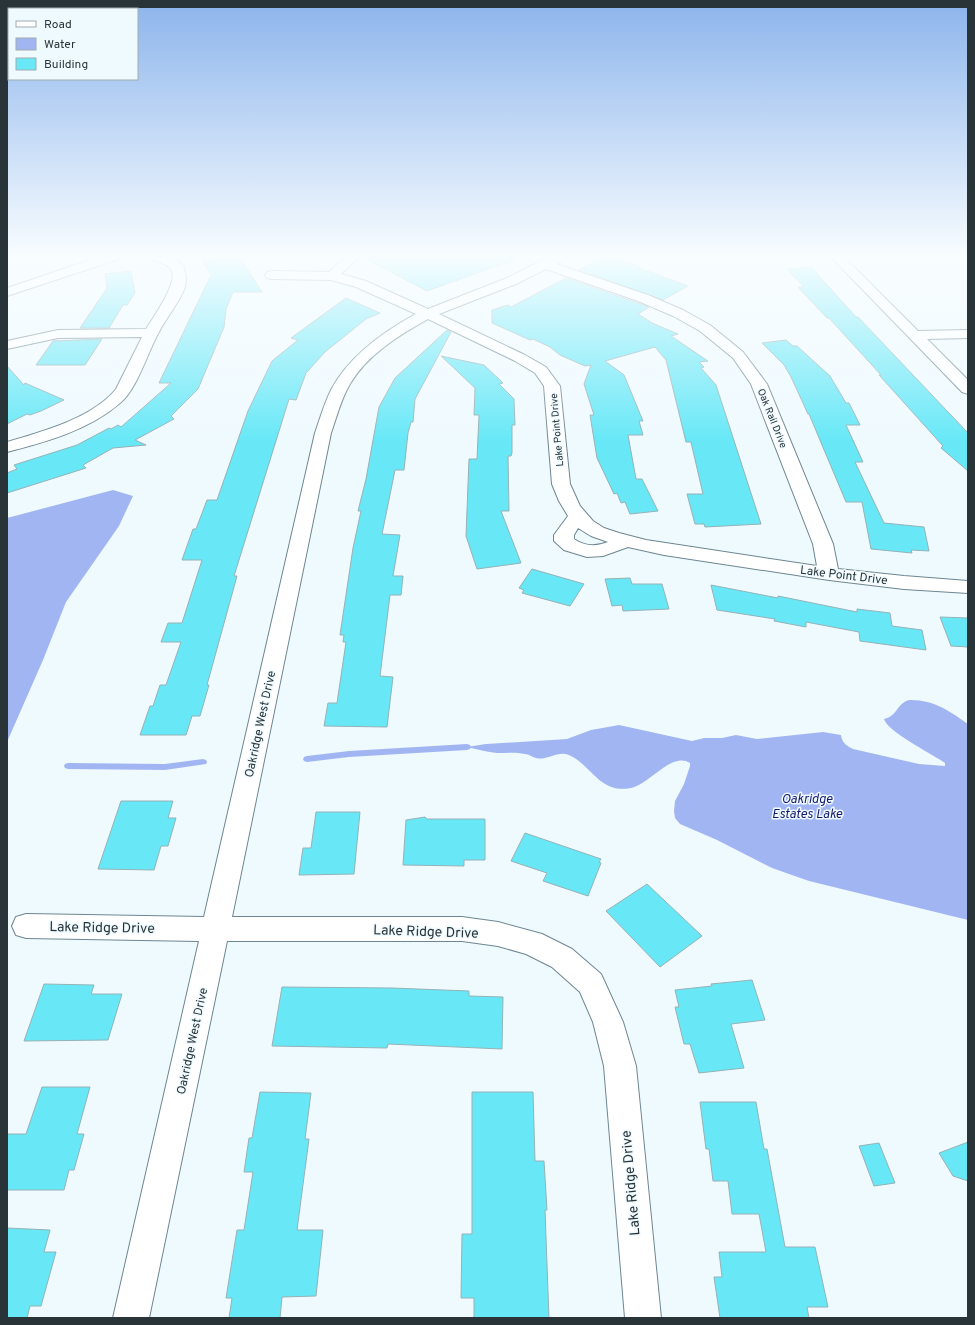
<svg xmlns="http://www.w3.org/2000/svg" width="975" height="1325" font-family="Overpass,sans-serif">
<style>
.water{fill:#a2b5f3}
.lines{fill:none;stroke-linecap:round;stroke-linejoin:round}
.stream{fill:#a2b5f3;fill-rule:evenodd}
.building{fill:#68e8f7;stroke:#94b2b6}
.street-casing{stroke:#6d8691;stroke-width:2}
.secondary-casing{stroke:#6d8691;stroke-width:2}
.street{fill:#fff;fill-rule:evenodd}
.secondary{fill:#fff;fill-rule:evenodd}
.labels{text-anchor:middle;stroke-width:3;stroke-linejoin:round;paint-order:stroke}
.far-street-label{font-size:10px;fill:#293438;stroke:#effaff}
.street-label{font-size:12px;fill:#293438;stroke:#effaff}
.water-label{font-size:13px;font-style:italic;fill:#161a71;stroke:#effaff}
.near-street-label{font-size:14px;fill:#293438;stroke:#effaff}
</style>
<rect width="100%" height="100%" fill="#effaff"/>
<!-- water -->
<path class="water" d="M 113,490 L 133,496 L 119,526 L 66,602 L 43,660 L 7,742 L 7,518 Z
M 909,700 C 932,699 950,711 968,724 L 968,920 L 809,881 L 772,868 L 717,840 L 680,824 L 675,818 L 674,811 L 675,801 L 684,784 L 690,766 L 690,763 C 672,751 650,784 631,788 C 599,794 593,766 569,755 C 558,750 547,761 536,758 C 532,757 529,754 525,754 C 516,752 507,753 497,753 C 487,752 477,749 467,747 L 486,744 L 567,739 L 591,730 L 619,725 L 692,741 L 704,738 L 722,738 L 736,735 L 757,739 L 823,732 L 841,735 C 842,743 847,746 853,749 L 919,764 L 945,766 L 945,763 L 942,761 C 930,753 887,731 884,719 C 898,716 896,704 909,700 Z"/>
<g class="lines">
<!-- stream -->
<path class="stream" d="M 467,744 L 470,745 L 471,747 L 470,749 L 467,750 L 349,757 L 307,762 L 304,761 L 303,759 L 304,757 L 307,756 L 349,751 Z
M 203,759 L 206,760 L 207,762 L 206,764 L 165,770 L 68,769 L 65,768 L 64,766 L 65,764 L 68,763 L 165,764 Z"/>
</g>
<!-- building -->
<path class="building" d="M 222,256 L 239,256 L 262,292 L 233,292 L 226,309 L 224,327 L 198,389 L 171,416 L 174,419 L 135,440 L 146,445 L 113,448 L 83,465 L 86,468 L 7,493 L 7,473 L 17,469 L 14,465 L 77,445 L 109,428 L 111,429 L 118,425 L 121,427 L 171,383 L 159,383 L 211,275 L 202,259 Z
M 361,256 L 516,256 L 516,259 L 427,291 Z
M 606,256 L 639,266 L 637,267 L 688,286 L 663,300 L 579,270 Z
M 811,267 L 856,317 L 858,317 L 968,433 L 968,471 L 941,448 L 943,446 L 879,375 L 881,375 L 829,318 L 827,318 L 798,287 L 804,287 L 787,269 Z
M 131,271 L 135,293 L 127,305 L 123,305 L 109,328 L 80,328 L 107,288 L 105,274 Z
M 566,278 L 649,307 L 638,314 L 652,323 L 678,334 L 671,336 L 708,361 L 699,362 L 704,367 L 701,368 L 716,385 L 761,524 L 705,527 L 704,524 L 695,524 L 687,494 L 703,494 L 691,442 L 686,442 L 666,360 L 655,347 L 605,361 L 624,375 L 643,421 L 639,421 L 643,435 L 628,435 L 636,479 L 642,479 L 658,511 L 630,514 L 625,502 L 621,503 L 617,493 L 614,494 L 597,458 L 590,415 L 594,415 L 584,384 L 591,365 L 585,366 L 560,355 L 550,347 L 533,339 L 530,340 L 492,323 L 492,310 L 508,305 L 511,307 Z
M 346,298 L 380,313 L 366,319 L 325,352 L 306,373 L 296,400 L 289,399 L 234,576 L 237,576 L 207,685 L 209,685 L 200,716 L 192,716 L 186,735 L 140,735 L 150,706 L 153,706 L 160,685 L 166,685 L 181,642 L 161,642 L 168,623 L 182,623 L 202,560 L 182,560 L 193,529 L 196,529 L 207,500 L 217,500 L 248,411 L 272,361 L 298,340 L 291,338 Z
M 447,330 L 451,332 L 415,399 L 413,422 L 411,422 L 408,433 L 404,470 L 395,470 L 382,534 L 400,535 L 393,576 L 403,576 L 401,595 L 390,595 L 380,676 L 393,677 L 387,727 L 324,726 L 328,703 L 337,703 L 346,642 L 343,642 L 344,635 L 340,635 L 353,548 L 361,511 L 358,511 L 366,479 L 379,407 L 395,378 Z
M 102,339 L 85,365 L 36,365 L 53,341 Z
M 786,340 L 793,346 L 797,346 L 830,376 L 846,403 L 849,403 L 860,425 L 846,425 L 863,462 L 855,462 L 884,523 L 924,527 L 929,551 L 911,550 L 912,553 L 871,549 L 862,502 L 846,502 L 809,414 L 808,414 L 791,377 L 784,365 L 762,343 Z
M 441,356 L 484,365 L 503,383 L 499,384 L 514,399 L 515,425 L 512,425 L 512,453 L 511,456 L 508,456 L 509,511 L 501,511 L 521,563 L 477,569 L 466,536 L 469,459 L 477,459 L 479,415 L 474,415 L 475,388 Z
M 7,366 L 24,385 L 25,383 L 64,400 L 41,411 L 30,415 L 27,414 L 7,424 Z
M 532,569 L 584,584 L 570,606 L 522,593 L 524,590 L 519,588 Z
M 630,578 L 632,584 L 662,584 L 669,609 L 623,611 L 622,605 L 612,606 L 605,579 Z
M 711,585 L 778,598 L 778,596 L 857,612 L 857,609 L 890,613 L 892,626 L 922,630 L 926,650 L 860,641 L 859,632 L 806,622 L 806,627 L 774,621 L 775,619 L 717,610 Z
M 940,617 L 968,618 L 968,647 L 951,646 Z
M 121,801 L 173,801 L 168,818 L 176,818 L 168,846 L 161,846 L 154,870 L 98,869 Z
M 316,812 L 360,812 L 354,874 L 299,875 L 303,848 L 311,848 Z
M 425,817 L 427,819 L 485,819 L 485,860 L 464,860 L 464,866 L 403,865 L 406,820 Z
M 525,833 L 601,859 L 599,862 L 601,863 L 588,896 L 543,881 L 547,873 L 511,861 Z
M 647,884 L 702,936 L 660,967 L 606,911 Z
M 752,980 L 765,1020 L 731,1024 L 744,1068 L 699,1073 L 690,1044 L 684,1044 L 675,1007 L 679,1007 L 675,990 L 712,986 L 711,984 Z
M 44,984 L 94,985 L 91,994 L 122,994 L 108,1040 L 24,1041 Z
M 282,987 L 392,988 L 469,991 L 469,996 L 503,997 L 502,1049 L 388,1044 L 387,1048 L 272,1046 Z
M 42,1087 L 90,1087 L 77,1134 L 84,1134 L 74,1170 L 69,1170 L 64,1190 L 7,1190 L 7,1134 L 26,1134 Z
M 260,1092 L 311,1093 L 305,1139 L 309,1139 L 297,1230 L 323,1230 L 316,1296 L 282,1297 L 280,1318 L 229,1318 L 232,1298 L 226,1298 L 237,1230 L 244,1230 L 253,1172 L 244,1172 L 249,1138 L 252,1138 Z
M 472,1092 L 533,1092 L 535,1161 L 544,1161 L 547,1210 L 545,1210 L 549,1318 L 474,1318 L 474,1298 L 461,1298 L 462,1234 L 472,1234 Z
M 700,1102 L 756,1102 L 764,1149 L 767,1149 L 785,1247 L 815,1247 L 828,1307 L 807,1307 L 809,1318 L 720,1318 L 714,1277 L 722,1277 L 719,1252 L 766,1252 L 759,1214 L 732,1214 L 728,1181 L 713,1181 L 709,1149 L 706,1149 Z
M 968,1142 L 968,1181 L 953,1176 L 939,1153 Z
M 879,1143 L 895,1183 L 874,1186 L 859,1146 Z
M 7,1228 L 50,1230 L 44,1252 L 56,1252 L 41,1306 L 30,1306 L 27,1318 L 7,1318 Z"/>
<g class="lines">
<!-- street casing -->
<g class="street-casing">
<path id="street" d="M 150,256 C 162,256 182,257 185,272 C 186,275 186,284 185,287 C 182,298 165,320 159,332 C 148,351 137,390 120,403 C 89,430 46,442 7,452 L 7,442 C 41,432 93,418 116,389 L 142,337 L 58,338 L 7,349 L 7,341 L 58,330 L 146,329 C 153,318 180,280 171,269 C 167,264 157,261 151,259 Z
M 347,256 L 360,256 L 341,274 L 366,281 L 428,309 L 507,278 L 551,256 L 566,256 L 565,259 L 556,264 L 648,295 L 683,310 L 710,325 L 743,352 L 767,384 L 833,544 L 838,569 L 904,576 L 968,581 L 968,593 L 904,589 L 829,580 L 664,555 L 628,547 L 603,556 L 587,557 L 564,550 L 554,541 L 554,535 L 568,516 L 559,501 L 552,484 L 544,386 L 535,373 L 515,361 L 428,319 C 399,335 367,355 350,384 C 341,399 337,416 331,433 L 232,917 L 462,917 L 498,922 L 542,934 L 572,949 L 601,974 L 623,1022 L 636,1066 L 661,1318 L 625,1318 L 604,1066 L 593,1022 L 580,992 L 552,967 L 526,954 L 498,946 L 462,941 L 227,941 L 149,1318 L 113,1318 L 199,941 L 26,938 L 16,935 L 12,926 L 16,917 L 26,914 L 204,917 L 315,433 C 320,419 324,404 331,390 C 349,356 383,332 416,314 L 356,287 L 331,280 L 272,279 L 267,278 L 265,275 L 267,272 L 272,271 L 329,272 ZM 546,269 L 638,301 L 673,316 L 700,331 L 733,358 L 751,384 L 813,544 L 817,566 L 646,540 L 619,533 L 604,528 L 593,521 L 580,506 L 570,484 L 560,386 L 546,367 L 525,355 L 439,314 L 516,284 ZM 578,528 L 591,536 L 608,542 C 596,547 584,546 574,539 L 574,535 Z
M 830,256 L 843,256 L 918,331 L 968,330 L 968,338 L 927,339 L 968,380 L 968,394 L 962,392 Z"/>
</g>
<!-- secondary casing -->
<g class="secondary-casing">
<path id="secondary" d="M 102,256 L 120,256 L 119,259 L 7,296 L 7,288 Z"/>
</g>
<!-- street -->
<use href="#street" class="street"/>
<!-- secondary -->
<use href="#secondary" class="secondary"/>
</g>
<!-- sky -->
<linearGradient id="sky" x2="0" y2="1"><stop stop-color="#8cb4ec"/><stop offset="0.58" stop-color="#f8fdff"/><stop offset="1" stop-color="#f8fdff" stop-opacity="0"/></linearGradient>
<rect width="975" height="441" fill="url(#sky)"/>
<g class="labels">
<!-- far-street labels -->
<g class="far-street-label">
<text transform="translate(773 418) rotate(68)" y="4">Oak Rail Drive</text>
<text transform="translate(556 430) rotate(-95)" y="4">Lake Point Drive</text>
</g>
<!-- street labels -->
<g class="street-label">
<text transform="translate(844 575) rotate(7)" y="4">Lake Point Drive</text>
<text transform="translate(260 724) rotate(-78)" y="4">Oakridge West Drive</text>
<text transform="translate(192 1041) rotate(-78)" y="4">Oakridge West Drive</text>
</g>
<!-- water labels -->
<g class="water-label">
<text x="807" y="803">Oakridge<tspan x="807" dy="15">Estates Lake</tspan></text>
</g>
<!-- near-street labels -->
<g class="near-street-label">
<text transform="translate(102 927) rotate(1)" y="5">Lake Ridge Drive</text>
<text transform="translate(426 931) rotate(2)" y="5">Lake Ridge Drive</text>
<text transform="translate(630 1183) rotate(-95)" y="5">Lake Ridge Drive</text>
</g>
</g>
<!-- border -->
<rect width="975" height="1325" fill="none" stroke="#293438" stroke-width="16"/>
<!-- legend -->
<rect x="8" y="8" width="130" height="72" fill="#effaff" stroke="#a0abaf"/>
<rect x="16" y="21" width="20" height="6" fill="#ffffff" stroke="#a0abaf"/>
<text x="44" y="28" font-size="12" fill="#293438">Road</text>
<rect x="16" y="38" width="20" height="12" fill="#a2b5f3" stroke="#a0abaf"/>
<text x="44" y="48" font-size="12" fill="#293438">Water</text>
<rect x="16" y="58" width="20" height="12" fill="#68e8f7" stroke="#a0abaf"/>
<text x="44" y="68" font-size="12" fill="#293438">Building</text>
</svg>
